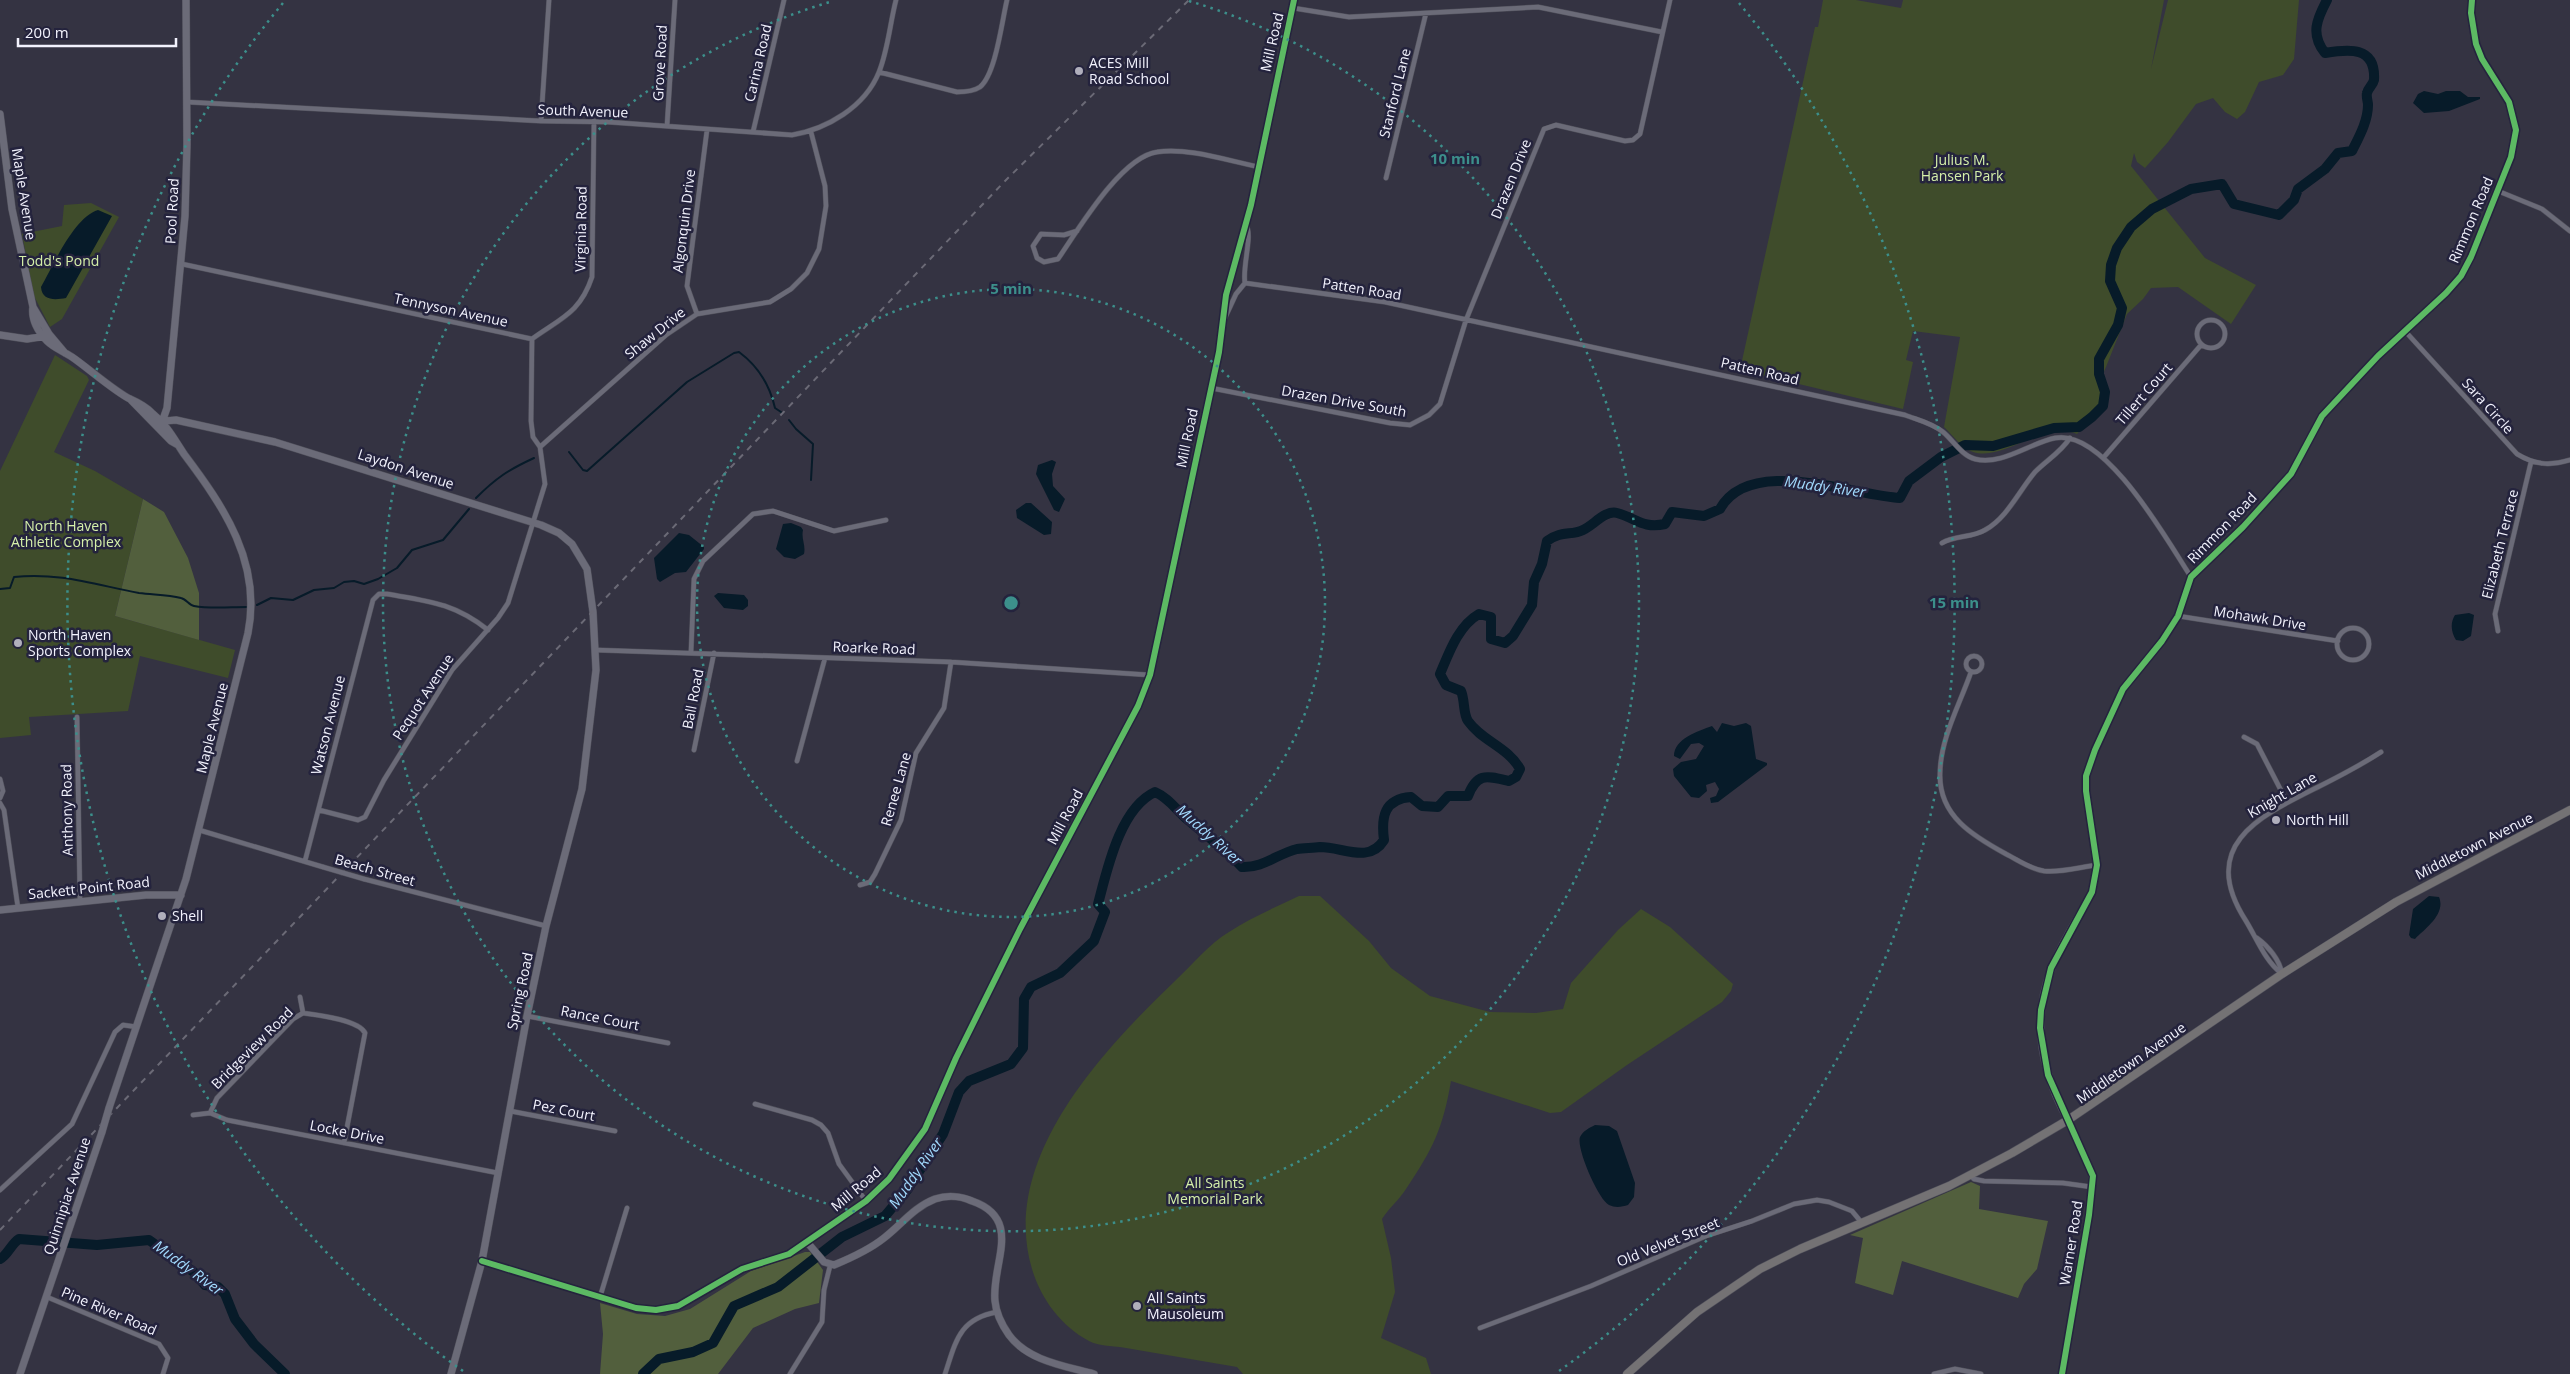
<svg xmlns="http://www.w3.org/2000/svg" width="2570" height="1374" font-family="'Open Sans',sans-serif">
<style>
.green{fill:#3f4c2b}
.forest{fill:#525f3d}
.water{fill:#071b29}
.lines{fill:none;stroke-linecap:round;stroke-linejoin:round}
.stream{stroke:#071b29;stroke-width:2}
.river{stroke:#071b29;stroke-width:10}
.street-casing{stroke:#50505b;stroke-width:5.5}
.secondary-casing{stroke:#50505b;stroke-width:8}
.primary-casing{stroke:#50505b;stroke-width:9}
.street{stroke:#6b6b78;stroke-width:4.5}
.secondary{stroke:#6b6b78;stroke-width:7}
.primary{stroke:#747274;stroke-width:8}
.rail{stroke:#6b6a76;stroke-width:2;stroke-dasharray:6 6;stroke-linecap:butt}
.street-bridge-casing{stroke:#50505b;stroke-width:5.5;stroke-linecap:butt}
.secondary-bridge-casing{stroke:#50505b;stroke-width:8;stroke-linecap:butt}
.street-bridge{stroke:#6b6b78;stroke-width:4.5}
.secondary-bridge{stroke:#6b6b78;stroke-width:7}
.cycleway-casing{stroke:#24233d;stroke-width:9}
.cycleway{stroke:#5cba63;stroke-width:6}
.ring{fill:none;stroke:#3c8f8b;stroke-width:2.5;stroke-dasharray:2.5 5}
.poi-dot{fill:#b0afbc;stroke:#24233d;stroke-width:2}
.labels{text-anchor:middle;stroke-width:5;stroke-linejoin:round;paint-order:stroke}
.street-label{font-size:14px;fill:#f2f2fd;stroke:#24233d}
.poi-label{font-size:14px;fill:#f2f2fd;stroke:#24233d;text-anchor:start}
.park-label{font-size:14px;fill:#d5f0a9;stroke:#24233d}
.water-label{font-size:15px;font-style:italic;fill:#a1d9fd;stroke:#24233d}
.centre{fill:#3c8f8b;stroke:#24233d;stroke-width:2.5}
.ring-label{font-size:15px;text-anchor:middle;font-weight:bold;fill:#3c8f8b;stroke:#24233d;stroke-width:5;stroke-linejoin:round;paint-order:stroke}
</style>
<rect width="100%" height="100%" fill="#343342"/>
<!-- green -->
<path class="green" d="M 1823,0 L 1856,0 L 1901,8 L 1903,0 L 2164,0 L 2151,69 L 2168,0 L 2299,0 L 2294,59 L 2283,75 L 2259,82 L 2245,112 L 2237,119 L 2225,112 L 2213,98 L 2196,104 L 2168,142 L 2145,168 L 2137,162 L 2134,153 L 2131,166 L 2205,258 L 2256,285 L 2231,324 L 2178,287 L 2151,288 L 2143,299 L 2127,314 L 2106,367 L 2101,378 L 2105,401 L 2077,434 C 2042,420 2005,462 1973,452 C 1962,449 1952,434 1944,427 L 1960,337 L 1913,331 L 1906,360 L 1913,362 L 1903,409 L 1740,370 L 1815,27 L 1818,27 Z
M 91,203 L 119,217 L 62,319 L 50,327 L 34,296 L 22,234 L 62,226 L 64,205 Z
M 55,355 L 87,376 L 89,380 L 54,452 L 95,471 L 143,499 L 115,616 L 235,650 L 228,678 L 140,656 L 128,711 L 29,717 L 31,735 L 0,738 L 0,471 Z
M 1299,896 L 1320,896 L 1369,941 L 1391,968 L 1430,996 L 1490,1012 L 1536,1013 L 1563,1009 L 1571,983 L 1618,930 L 1641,909 L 1670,927 L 1733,984 L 1731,991 L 1722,1002 L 1627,1065 L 1561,1112 L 1550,1113 L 1451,1081 C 1443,1128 1433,1149 1406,1189 C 1399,1200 1389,1208 1382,1219 L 1391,1258 L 1395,1292 L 1381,1338 L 1426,1358 L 1431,1374 L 1243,1374 L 1237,1367 C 1200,1361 1163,1354 1126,1348 C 1115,1346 1098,1346 1089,1341 C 1061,1326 1041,1299 1032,1269 C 999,1159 1103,1050 1176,980 C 1193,964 1209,944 1229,932 C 1250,918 1276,907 1299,896 Z"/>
<!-- forest -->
<path class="forest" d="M 143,499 L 164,512 L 188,558 L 199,593 L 199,640 L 115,616 Z
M 1971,1182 L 1980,1186 L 1979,1209 L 2048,1221 L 2037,1269 L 2024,1284 L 2018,1298 L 1902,1261 L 1893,1295 L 1855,1283 L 1863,1238 L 1850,1235 Z
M 805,1252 L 810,1252 L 823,1270 L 819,1303 L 795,1309 L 753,1328 L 718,1374 L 600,1374 L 603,1334 L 600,1303 L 637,1314 L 665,1316 L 690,1309 L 751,1271 Z"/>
<!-- water -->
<path class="water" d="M 2424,91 L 2438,94 L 2446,91 L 2460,91 L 2468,97 L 2480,97 L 2480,99 L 2449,111 L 2424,113 L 2413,103 L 2418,94 Z
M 98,210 L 112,216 L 66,298 C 55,300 42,301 41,287 C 53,266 74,217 98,210 Z
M 1052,460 L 1056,462 L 1052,474 L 1053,486 L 1065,499 L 1059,512 L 1054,510 L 1036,474 L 1038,465 Z
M 1026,503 L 1031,503 L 1052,522 L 1051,534 L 1044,535 L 1017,518 L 1016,510 Z
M 791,523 L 801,527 L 803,530 C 801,539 806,545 804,554 L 795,559 L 784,557 L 776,549 L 783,524 Z
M 679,533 L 689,535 L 704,547 L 704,549 L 686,572 L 675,573 L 660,582 L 657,579 L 654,558 Z
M 718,593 L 744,595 L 748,600 L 748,606 L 743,610 L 724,608 L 714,596 Z
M 2469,613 L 2474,615 L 2471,636 L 2463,641 L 2456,640 C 2451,632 2450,623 2455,615 Z
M 1722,723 L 1734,726 L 1746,723 L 1751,726 L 1756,759 L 1767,763 L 1767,765 L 1718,802 L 1711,803 L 1710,798 L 1716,796 L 1719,789 L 1715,782 L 1706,785 L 1707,791 L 1699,798 L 1691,797 L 1674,776 L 1673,769 L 1681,762 L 1696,759 L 1704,746 L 1699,743 L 1691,744 L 1680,759 L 1674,756 C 1674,739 1698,731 1712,726 L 1717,732 Z
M 2429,896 L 2439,897 C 2446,914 2426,928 2415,939 L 2411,938 L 2409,935 L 2413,909 Z
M 1595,1125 L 1609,1126 L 1617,1131 L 1635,1183 L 1634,1197 L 1628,1205 C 1622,1207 1615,1208 1609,1205 C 1598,1199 1576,1148 1580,1137 C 1583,1131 1589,1128 1595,1125 Z"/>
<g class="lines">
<!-- stream -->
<path class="stream" d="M 789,420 L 796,429 L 813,444 L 811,480
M 569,452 L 583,470 L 587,471 L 687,382 L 734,353 L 739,352 C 758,366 770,386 775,408 L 781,412
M 476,498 C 496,478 508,470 534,458
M 0,589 L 10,588 L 14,577 C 59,572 96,585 139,593 C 153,595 167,594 181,598 C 186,599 189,605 194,606 C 210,609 230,607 247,607
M 257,605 L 271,598 L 293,600 L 314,590 L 334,588 L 344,582 L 354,581 L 364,584 L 378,579 L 397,568 L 412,550 L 443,540 L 469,509"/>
<!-- river -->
<path class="river" d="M 0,1259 C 8,1255 11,1244 19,1239 L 97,1245 L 149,1240 L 195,1273 L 205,1285 L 218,1287 L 225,1294 L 235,1319 L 254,1344 L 285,1374
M 643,1374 L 659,1359 L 693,1352 L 713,1343 L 734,1306 L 778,1287 L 842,1237 L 885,1216 L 907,1190 L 943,1134 L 959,1092 L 969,1081 L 1011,1064 L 1023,1048 L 1024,999 L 1031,987 L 1060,973 L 1094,941 L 1105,912 L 1098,904 C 1107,870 1120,808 1155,792 C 1169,798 1176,810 1188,820 C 1207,836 1225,849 1242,867 C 1263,868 1277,854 1297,849 C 1304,848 1313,848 1320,847 C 1343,847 1369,864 1384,840 C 1381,817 1384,799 1411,797 L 1422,806 L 1438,807 L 1448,796 L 1468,796 C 1477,772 1487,776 1509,781 L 1516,777 L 1520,769 C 1508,747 1482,741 1468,721 C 1463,714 1465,700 1461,691 L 1446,685 L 1440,674 C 1449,653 1458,626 1479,614 L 1491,617 L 1491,639 L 1505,643 L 1513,636 L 1532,605 L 1534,582 L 1542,564 L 1547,541 C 1562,530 1571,536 1583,530 C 1594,525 1605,510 1617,513 C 1636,518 1643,529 1665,524 L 1672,512 L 1704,516 L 1720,509 C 1750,455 1851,495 1900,498 L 1909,481 L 1941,457 L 1965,445 L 1993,446 L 2054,428 L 2079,427 L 2092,417 L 2103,406 L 2105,392 L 2099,374 L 2099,359 L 2118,325 L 2122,308 L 2110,281 L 2111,265 L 2117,248 L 2131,227 L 2152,209 L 2191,189 L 2222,184 L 2234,204 L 2279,215 L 2294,200 L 2298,189 L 2325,169 L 2338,153 L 2352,151 C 2359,137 2368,121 2368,105 C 2368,101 2366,97 2367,93 C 2368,88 2373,85 2374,80 C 2376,46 2349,49 2325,53 C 2310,34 2317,19 2327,0"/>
<!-- street casing -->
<g class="street-casing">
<path id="street" d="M 1293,8 L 1349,17 L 1538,7 L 1662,32
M 879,72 L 957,92 C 964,92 974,91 980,87 C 996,74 1002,20 1007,0
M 187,102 L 541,121 L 608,122 L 792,135 C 827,129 865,107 879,72 C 888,50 890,23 896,0
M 541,121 L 549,0
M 667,126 L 675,0
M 753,132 L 784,0
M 1386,178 L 1426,13
M 2498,191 L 2542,209 L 2570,231
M 1246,225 C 1253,235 1242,267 1245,283 L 1385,302 L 1905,415 C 1918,420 1932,423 1943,432 C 1953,440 1962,456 1975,459 C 2001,466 2030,443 2055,438 C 2105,428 2168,542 2191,577
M 1077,231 L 1064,235 L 1041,234 L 1033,246 L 1037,258 L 1044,262 L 1058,259 C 1078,230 1121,157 1157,152 C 1187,147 1229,161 1259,167
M 182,264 L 532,339 L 531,421 L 533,437 L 540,447 L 545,484 L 508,603 L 498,618 L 452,670 L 384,780 L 365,817 L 358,820 L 319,810
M 697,314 L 687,286 L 707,130
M2197 334a14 14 0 1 1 28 0a14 14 0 1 1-28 0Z
M 1223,322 L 1236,294 L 1245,283
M 2405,331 L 2517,454 C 2535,465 2550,466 2570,460
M 532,339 C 561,318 580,313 592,277 L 594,121
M 1211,388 L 1390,423 L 1410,425 L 1429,415 L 1440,404 L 1466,320 L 1544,129 L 1556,125 L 1625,141 L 1633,140 L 1640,134 L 1670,0
M 540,447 L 666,335 L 697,314 L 770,302 L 791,289 L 807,273 L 819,249 L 826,206 L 825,186 L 811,132
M 2104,457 L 2201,345
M 1942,543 C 1955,535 1972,538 1985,530 C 2007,518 2019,491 2035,472 C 2047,460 2061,452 2070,438
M 2178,616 L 2338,641
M2337 644a16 16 0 1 1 32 0a16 16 0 1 1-32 0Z
M 2498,631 L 2495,614 L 2531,462
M 596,650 L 951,662 L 1150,675
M 691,652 L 694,579 L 703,561 L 753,514 L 773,511 L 834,531 L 886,520
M1966 664a8 8 0 1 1 16 0a8 8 0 1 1-16 0Z
M 1971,672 C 1960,704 1940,739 1940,774 C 1939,816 1973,836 2006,854 C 2018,860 2030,869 2044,871 C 2061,873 2080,867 2097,865
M 77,717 L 80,902
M 2244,737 L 2257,744 L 2287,802
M 694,750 L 714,653
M 797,761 L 825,658
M 0,779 L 3,791 L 0,798
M 0,803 L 4,810 L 18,908
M 199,830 L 323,867
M 305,861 L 373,600 L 379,594 L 387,594 C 428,601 454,603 488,630
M 364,879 L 546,926
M 860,885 L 870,882 L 875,874 L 901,820 L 916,753 L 944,708 L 951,662
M 2257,938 C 2268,946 2280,960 2282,974
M 2282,974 C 2265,961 2257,939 2246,921 C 2197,845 2260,816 2318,787 C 2340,776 2361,765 2381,752
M 303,1013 C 318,1015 359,1020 365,1033 L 344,1143
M 527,1016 L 668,1043
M 755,1104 L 812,1120 L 821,1125 L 828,1133 L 839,1164 L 866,1201
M 510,1111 L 615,1131
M 210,1113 L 217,1098 L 293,1019 L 303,1013 L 300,997
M 193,1115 L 210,1113 L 227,1120 L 498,1173
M 1971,1176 L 1974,1179 L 1984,1181 L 2063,1183 L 2092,1187
M 0,1190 L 72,1124 L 115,1032 L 123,1025 L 137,1027
M 47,1297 L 159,1344 L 168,1358 L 163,1374
M 600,1297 L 627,1208
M 1480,1328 L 1591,1286 L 1706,1236 L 1752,1221 L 1794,1204 L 1817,1200 L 1829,1202 L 1852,1211 L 1862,1223
M 790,1374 L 822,1322 L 824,1290 L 830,1266
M 945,1374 C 956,1341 959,1319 997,1312
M 1934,1374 L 1955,1369 L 1981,1374
M 2062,1374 L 2092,1187 L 2090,1166 L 2068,1120"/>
</g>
<!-- secondary casing -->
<g class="secondary-casing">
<path id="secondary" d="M 0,114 L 12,209 L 33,307 C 31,319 38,332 47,341 C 54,348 63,351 72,357 C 88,368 114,391 130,399 C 139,403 145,406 152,413 C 167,425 174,439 184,454 C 224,507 262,563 248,633 L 186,879 L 109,1108
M 33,307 L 49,334 L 65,353
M 0,335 L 27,339 L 46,336
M 130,399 L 171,441 L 178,445
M 162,422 L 167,408 L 185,216 L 187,144 L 186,0
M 158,427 L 165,421 L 176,420 L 275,442 L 541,525 L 559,533 L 572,544 L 587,569 L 593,612 L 596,670 L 582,789 L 546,926 L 527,1016 L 482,1261 L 451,1374
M 0,910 L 146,895 L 181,895
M 2068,1120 C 2042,1073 2031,1022 2051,970 C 2061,943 2079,917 2092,892 L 2097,865 L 2086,791 L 2086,776 L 2095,750 L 2123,689 L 2162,641 L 2178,616 L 2191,577 L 2243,527 L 2291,474 L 2322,416 L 2378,356 L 2446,293 L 2461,276 L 2471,257 L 2511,157 L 2516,130 L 2509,102 L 2482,59 L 2476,44 L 2471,13 L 2472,0
M 807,1242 L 824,1262 L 834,1265 C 851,1258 869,1250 884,1238 C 901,1225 914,1207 935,1199 C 947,1195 961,1196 972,1201 C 1024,1219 991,1264 995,1301 C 996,1313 1002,1325 1009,1335 C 1028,1361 1065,1366 1094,1374
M 482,1261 L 636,1308 L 656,1310 L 678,1306 L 742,1269 L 789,1254 L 866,1201 L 889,1179 L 925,1129 L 956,1058 L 1020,929 L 1138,706 L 1150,675 L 1219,352 L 1226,295 L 1251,205 L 1294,0
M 20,1374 L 102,1132"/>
</g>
<!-- primary casing -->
<g class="primary-casing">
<path id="primary" d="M 1627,1374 L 1697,1312 L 1760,1269 L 1800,1249 L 1949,1186 L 2012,1153 L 2068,1120 L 2282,974 L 2396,902 L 2570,810"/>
</g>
<!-- street -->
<use href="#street" class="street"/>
<!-- secondary -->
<use href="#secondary" class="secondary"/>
<!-- primary -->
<use href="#primary" class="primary"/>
<!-- rail -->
<path class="rail" d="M 0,1230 L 1005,181 L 1189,0"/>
<!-- street-bridge casing -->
<g class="street-bridge-casing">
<path id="street-bridge" d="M 323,867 L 364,879"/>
</g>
<!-- secondary-bridge casing -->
<g class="secondary-bridge-casing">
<path id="secondary-bridge" d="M 102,1132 L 109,1108"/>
</g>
<!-- street-bridge -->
<use href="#street-bridge" class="street-bridge"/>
<!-- secondary-bridge -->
<use href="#secondary-bridge" class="secondary-bridge"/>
<!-- cycleway casing -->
<g class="cycleway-casing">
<path id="cycleway" d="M 482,1261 L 636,1308 L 656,1310 L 678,1306 L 742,1269 L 789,1254 L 866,1201 L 889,1179 L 925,1129 L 956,1058 L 1020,929 L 1138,706 L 1150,675 L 1219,352 L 1226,295 L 1251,205 L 1294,0
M 2062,1374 L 2089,1215 L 2093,1176 L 2048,1075 L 2040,1028 L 2041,1010 L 2051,968 L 2092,892 L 2097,865 L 2086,791 L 2086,776 L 2095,750 L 2123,689 L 2162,641 L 2178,616 L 2191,577 L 2243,527 L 2291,474 L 2322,416 L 2378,356 L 2446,293 L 2461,276 L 2471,257 L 2511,157 L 2516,130 L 2509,102 L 2482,59 L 2476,44 L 2471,13 L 2472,0"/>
</g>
<!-- cycleway -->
<use href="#cycleway" class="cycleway"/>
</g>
<!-- distance rings -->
<g class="ring">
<circle cx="1011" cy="603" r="314"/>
<path d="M1189 1A628 628 0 1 1 833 1"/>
<path d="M463 1371A943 943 0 0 1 283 3M1739 3A943 943 0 0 1 1559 1371"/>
</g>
<!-- markers -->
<g class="poi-dot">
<circle cx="1079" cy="71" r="5"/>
<circle cx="18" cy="643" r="5"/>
<circle cx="2276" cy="820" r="5"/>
<circle cx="162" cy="916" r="5"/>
<circle cx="1137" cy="1306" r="5"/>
</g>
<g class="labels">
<!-- street labels -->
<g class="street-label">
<text transform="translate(1272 42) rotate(-77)" y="5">Mill Road</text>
<text transform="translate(660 63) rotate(-87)" y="5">Grove Road</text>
<text transform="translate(758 63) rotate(-77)" y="5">Carina Road</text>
<text transform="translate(1395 93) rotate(-76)" y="5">Stanford Lane</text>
<text transform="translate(583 111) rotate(2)" y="5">South Avenue</text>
<text transform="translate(1511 179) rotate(-68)" y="5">Drazen Drive</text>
<text transform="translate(24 194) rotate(81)" y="5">Maple Avenue</text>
<text transform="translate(172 211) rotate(-87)" y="5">Pool Road</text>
<text transform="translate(2471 220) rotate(-67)" y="5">Rimmon Road</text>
<text transform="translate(684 221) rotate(-83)" y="5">Algonquin Drive</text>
<text transform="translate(581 229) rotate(-89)" y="5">Virginia Road</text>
<text transform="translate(1362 289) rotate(9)" y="5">Patten Road</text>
<text transform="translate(451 310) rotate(12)" y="5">Tennyson Avenue</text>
<text transform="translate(655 333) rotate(-39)" y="5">Shaw Drive</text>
<text transform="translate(1760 371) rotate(13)" y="5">Patten Road</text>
<text transform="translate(2144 394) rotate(-49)" y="5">Tillert Court</text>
<text transform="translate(1344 401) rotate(10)" y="5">Drazen Drive South</text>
<text transform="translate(2488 406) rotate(48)" y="5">Sara Circle</text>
<text transform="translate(1187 438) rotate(-78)" y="5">Mill Road</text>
<text transform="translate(406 469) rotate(18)" y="5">Laydon Avenue</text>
<text transform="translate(2222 528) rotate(-46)" y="5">Rimmon Road</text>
<text transform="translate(2500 544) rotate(-76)" y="5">Elizabeth Terrace</text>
<text transform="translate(2260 618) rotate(9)" y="5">Mohawk Drive</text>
<text transform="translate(874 648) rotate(2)" y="5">Roarke Road</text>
<text transform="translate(423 697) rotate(-57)" y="5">Pequot Avenue</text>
<text transform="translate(693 699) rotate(-79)" y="5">Ball Road</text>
<text transform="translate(328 725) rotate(-76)" y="5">Watson Avenue</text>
<text transform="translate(212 728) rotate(-76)" y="5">Maple Avenue</text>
<text transform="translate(896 789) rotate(-74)" y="5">Renee Lane</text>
<text transform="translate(2282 795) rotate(-30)" y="5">Knight Lane</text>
<text transform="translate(67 810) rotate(-91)" y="5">Anthony Road</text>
<text transform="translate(1065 817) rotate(-62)" y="5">Mill Road</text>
<text transform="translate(2474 846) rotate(-27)" y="5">Middletown Avenue</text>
<text transform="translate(375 870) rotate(16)" y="5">Beach Street</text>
<text transform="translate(89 888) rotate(-6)" y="5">Sackett Point Road</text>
<text transform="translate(520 991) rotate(-78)" y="5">Spring Road</text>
<text transform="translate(600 1018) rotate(11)" y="5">Rance Court</text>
<text transform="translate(252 1048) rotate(-45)" y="5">Bridgeview Road</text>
<text transform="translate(2131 1063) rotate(-35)" y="5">Middletown Avenue</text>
<text transform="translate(564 1110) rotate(11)" y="5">Pez Court</text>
<text transform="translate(347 1132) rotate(11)" y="5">Locke Drive</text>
<text transform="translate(856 1189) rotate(-40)" y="5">Mill Road</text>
<text transform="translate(67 1196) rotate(-72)" y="5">Quinnipiac Avenue</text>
<text transform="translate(1668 1242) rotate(-22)" y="5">Old Velvet Street</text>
<text transform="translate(2071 1243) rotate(-81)" y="5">Warner Road</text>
<text transform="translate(109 1311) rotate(23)" y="5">Pine River Road</text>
</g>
<!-- poi labels -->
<g class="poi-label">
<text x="1089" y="68">ACES Mill<tspan x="1089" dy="16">Road School</tspan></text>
<text x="28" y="640">North Haven<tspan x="28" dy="16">Sports Complex</tspan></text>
<text x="2286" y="825">North Hill</text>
<text x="172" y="921">Shell</text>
<text x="1147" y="1303">All Saints<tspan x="1147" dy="16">Mausoleum</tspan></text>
</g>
<!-- park labels -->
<g class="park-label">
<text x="1962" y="165">Julius M.<tspan x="1962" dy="16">Hansen Park</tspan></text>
<text x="59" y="266">Todd's Pond</text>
<text x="66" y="531">North Haven<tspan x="66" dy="16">Athletic Complex</tspan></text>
<text x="1215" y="1188">All Saints<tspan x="1215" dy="16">Memorial Park</tspan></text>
</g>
<!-- water labels -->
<g class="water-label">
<text transform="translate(1825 487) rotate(8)" y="5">Muddy River</text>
<text transform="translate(1209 835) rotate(42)" y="5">Muddy River</text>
<text transform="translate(916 1173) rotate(-55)" y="5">Muddy River</text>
<text transform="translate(188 1268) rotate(36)" y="5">Muddy River</text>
</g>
</g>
<circle cx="1011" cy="603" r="8" class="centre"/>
<g class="ring-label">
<text x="1455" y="164">10 min</text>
<text x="1011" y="294">5 min</text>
<text x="1954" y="608">15 min</text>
</g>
<!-- scale -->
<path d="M18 38v8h158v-8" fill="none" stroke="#f2f2fd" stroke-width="2.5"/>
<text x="25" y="38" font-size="15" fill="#f2f2fd" stroke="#24233d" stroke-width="4" paint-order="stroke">200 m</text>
</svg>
